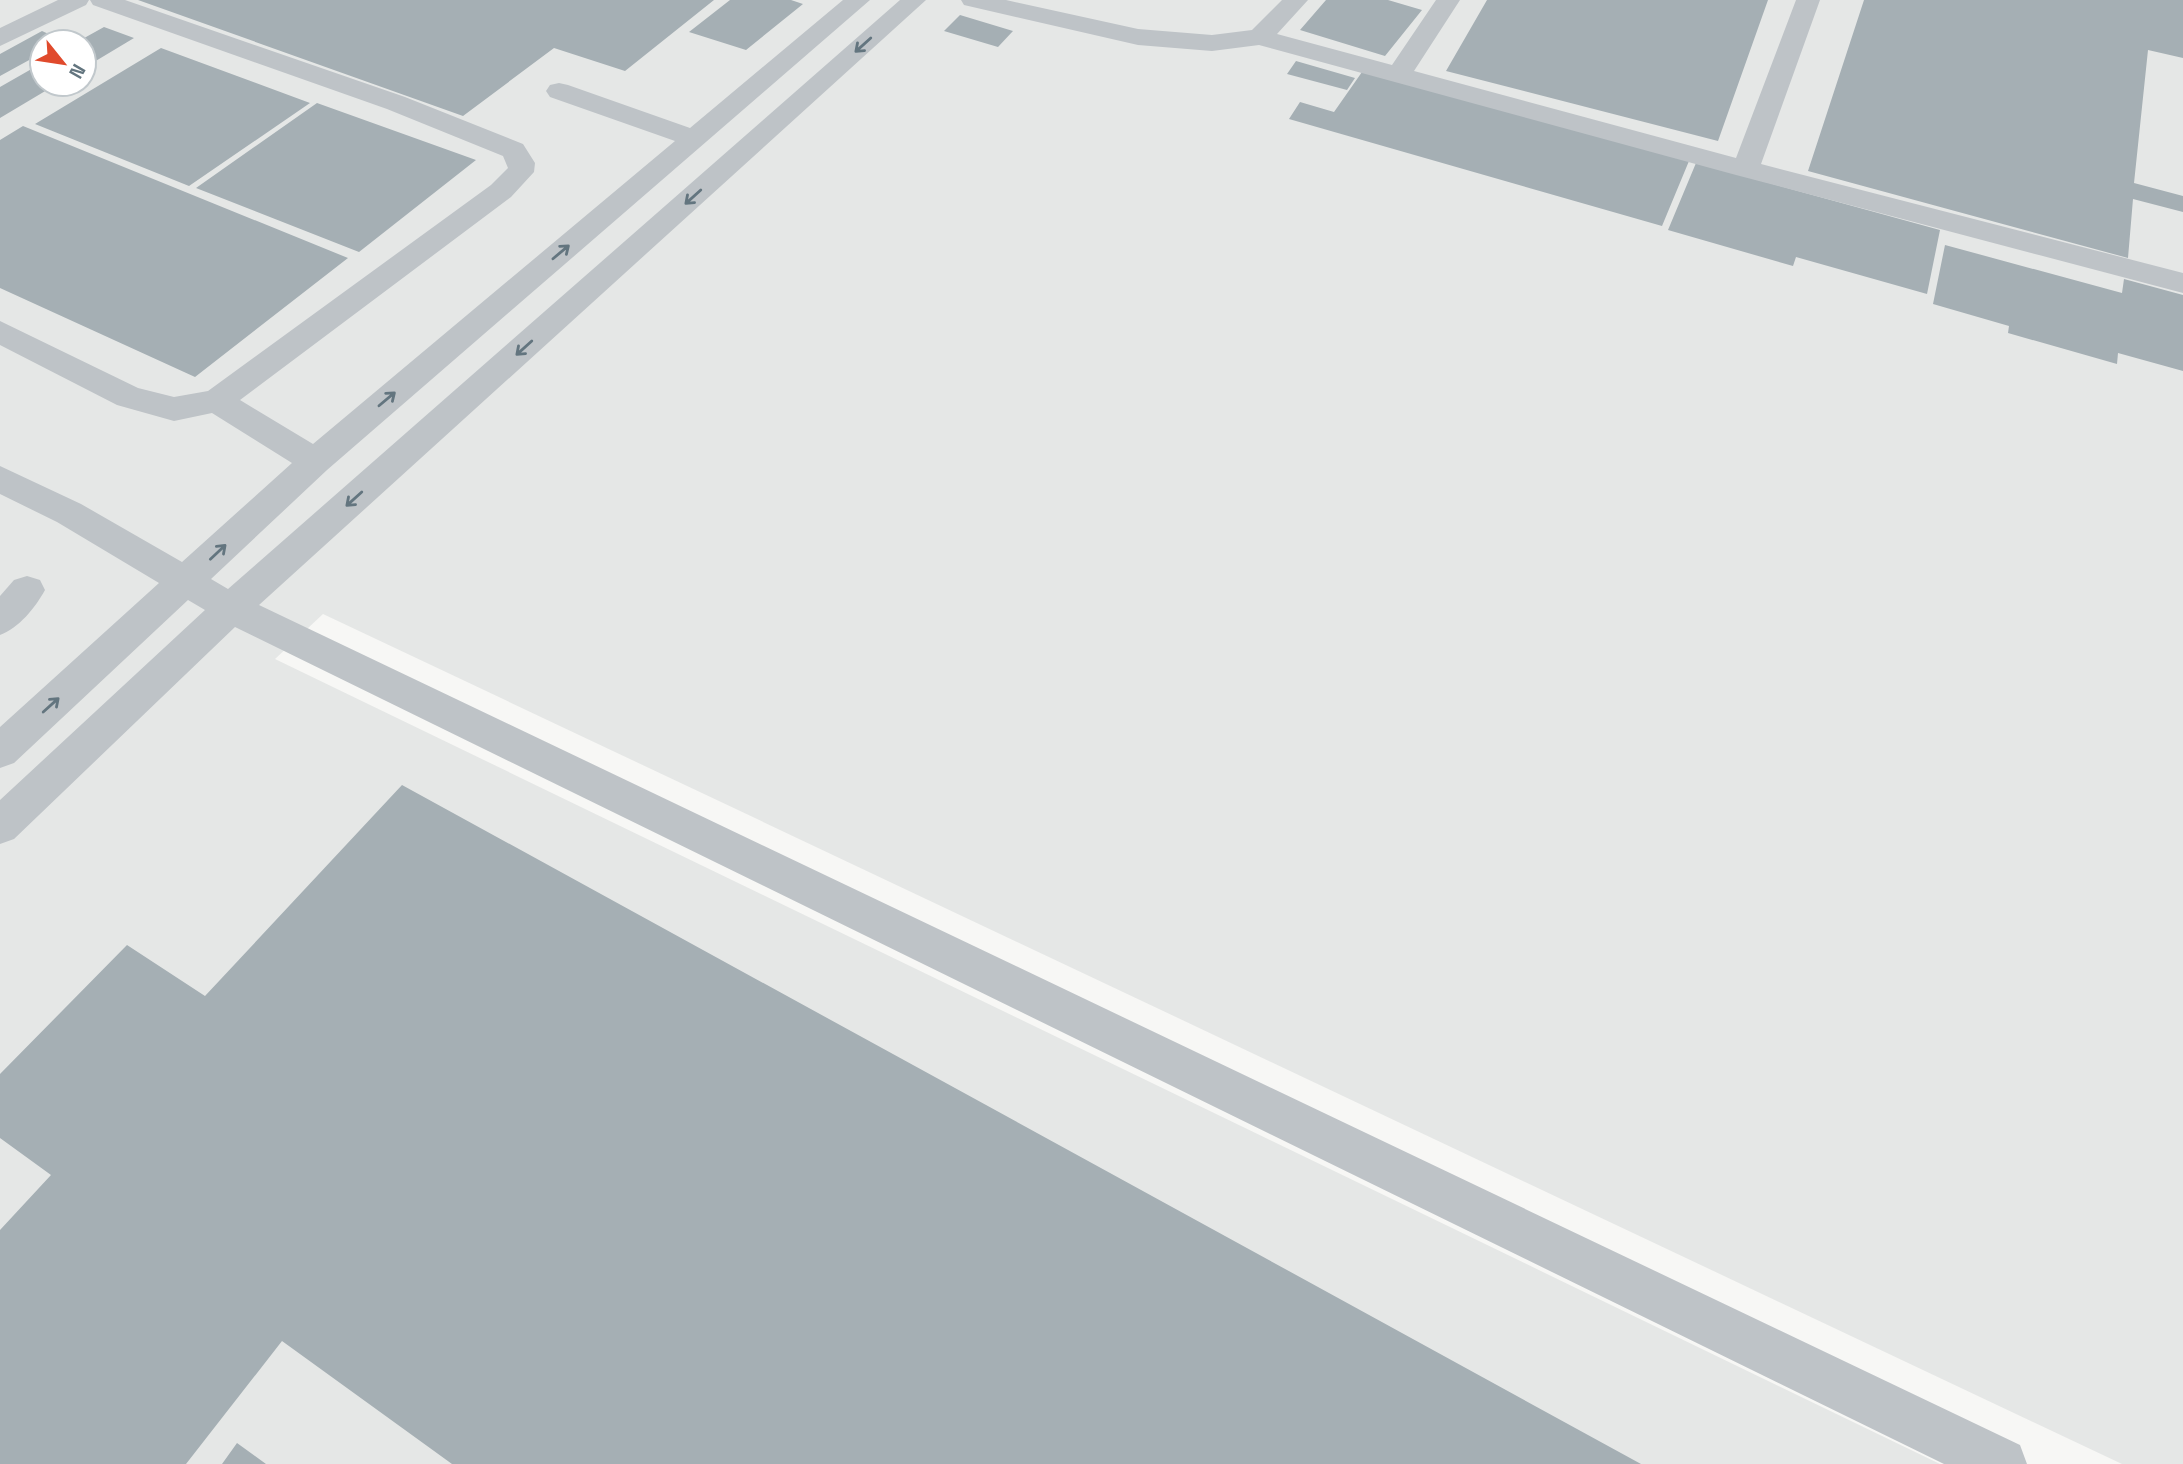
<svg xmlns="http://www.w3.org/2000/svg" width="2183" height="1464" font-family="'Space Grotesk',sans-serif">
<style>
.built{fill:#e5e7e6;fill-rule:evenodd}
.building{fill:#a5afb4}
.lines{fill:none;stroke-linecap:round;stroke-linejoin:round}
.minor{fill:#bec3c7;fill-rule:evenodd}
.oneway{stroke:#63757f}
</style>
<rect width="100%" height="100%" fill="#f7f7f5"/>
<!-- built -->
<path class="built" d="M 0,0 L 2183,0 L 2183,1464 L 2122,1464 L 323,614 L 275,659 L 1940,1464 L 0,1464 ZM 42,42 L 84,42 L 84,84 L 42,84 Z"/>
<!-- building -->
<path class="building" d="M 138,0 L 714,0 L 625,71 L 554,48 L 463,116 Z
M 730,0 L 791,0 L 803,4 L 746,50 L 689,32 Z
M 1326,0 L 1388,0 L 1422,10 L 1385,56 L 1300,30 Z
M 1487,0 L 1768,0 L 1718,141 L 1446,71 Z
M 1864,0 L 2183,0 L 2183,58 L 2148,50 L 2134,183 L 2183,196 L 2183,212 L 2133,199 L 2128,258 L 1808,171 Z
M 960,15 L 1013,31 L 998,47 L 944,31 Z
M 104,27 L 134,38 L 84,68 L 84,42 L 77,42 Z
M 42,31 L 66,42 L 42,42 L 42,53 L 0,76 L 0,54 Z
M 161,48 L 310,103 L 189,186 L 35,124 Z
M 1296,61 L 1355,78 L 1347,90 L 1287,74 Z
M 42,63 L 42,84 L 57,84 L 0,118 L 0,87 Z
M 1362,72 L 1689,161 L 1662,226 L 1289,119 L 1300,102 L 1334,112 Z
M 317,103 L 476,160 L 359,252 L 196,188 Z
M 23,126 L 348,258 L 195,377 L 0,288 L 0,140 Z
M 1696,163 L 1940,230 L 1927,294 L 1796,257 L 1793,266 L 1668,230 Z
M 1945,245 L 2122,293 L 2124,279 L 2183,295 L 2183,371 L 2118,353 L 2117,364 L 2008,333 L 2009,326 L 1933,304 Z
M 402,785 L 1641,1464 L 452,1464 L 282,1341 L 186,1464 L 0,1464 L 0,1230 L 51,1175 L 0,1138 L 0,1074 L 127,945 L 205,996 Z
M 237,1443 L 266,1464 L 222,1464 Z"/>
<g class="lines">
<!-- minor -->
<path class="minor" d="M 58,0 L 89,0 L 86,5 L 0,46 L 0,28 Z
M 90,0 L 125,0 L 405,97 L 523,144 L 535,163 L 534,172 L 511,197 L 240,400 L 313,444 L 675,141 L 550,97 L 546,91 L 550,85 L 559,83 L 568,85 L 690,128 L 843,0 L 870,0 L 327,470 L 211,579 L 228,589 L 900,0 L 926,0 L 259,605 L 2020,1445 L 2027,1464 L 1944,1464 L 235,627 L 14,839 L 0,844 L 0,800 L 205,610 L 188,600 L 14,763 L 0,768 L 0,727 L 159,583 L 57,522 L 0,494 L 0,466 L 81,504 L 182,562 L 292,463 L 212,413 L 174,421 L 117,405 L 0,345 L 0,321 L 138,388 L 174,397 L 208,391 L 491,185 L 508,168 L 503,156 L 387,109 L 93,5 Z
M 961,0 L 1006,0 L 1138,29 L 1212,35 L 1252,30 L 1282,0 L 1308,0 L 1277,34 L 1392,65 L 1436,0 L 1460,0 L 1414,71 L 1736,158 L 1796,0 L 1820,0 L 1761,164 L 2183,273 L 2183,293 L 1736,175 L 1259,45 L 1212,51 L 1138,45 L 964,5 Z
M 27,576 L 40,580 L 45,590 C 35,608 19,628 0,635 L 0,596 L 14,580 Z"/>
</g>
<!-- one-way arrows -->
<defs><path id="oneway-shaft" d="M-6 0H5M1.5-3L5.5 0L1.5 3" fill="none" stroke-width="1.6" stroke-linecap="round" stroke-linejoin="round" transform="scale(1.75)"/></defs>
<g class="oneway">
<use href="#oneway-shaft" transform="translate(863 45) rotate(138)"/>
<use href="#oneway-shaft" transform="translate(693 197) rotate(138)"/>
<use href="#oneway-shaft" transform="translate(561 252) rotate(-40)"/>
<use href="#oneway-shaft" transform="translate(524 348) rotate(138)"/>
<use href="#oneway-shaft" transform="translate(387 399) rotate(-40)"/>
<use href="#oneway-shaft" transform="translate(354 499) rotate(138)"/>
<use href="#oneway-shaft" transform="translate(218 552) rotate(-43)"/>
<use href="#oneway-shaft" transform="translate(51 705) rotate(-42)"/>
</g>
<!-- north arrow -->
<g transform="translate(63 63) rotate(120)"><circle r="33" fill="#ffffff" stroke="#c1c8cc" stroke-width="2"/>
<path d="M0-5L12 26L0 18L-12 26Z" fill="#e04a2c"/>
<text y="-10" font-size="19" font-weight="bold" text-anchor="middle" fill="#63757f">N</text>
</g>
</svg>
